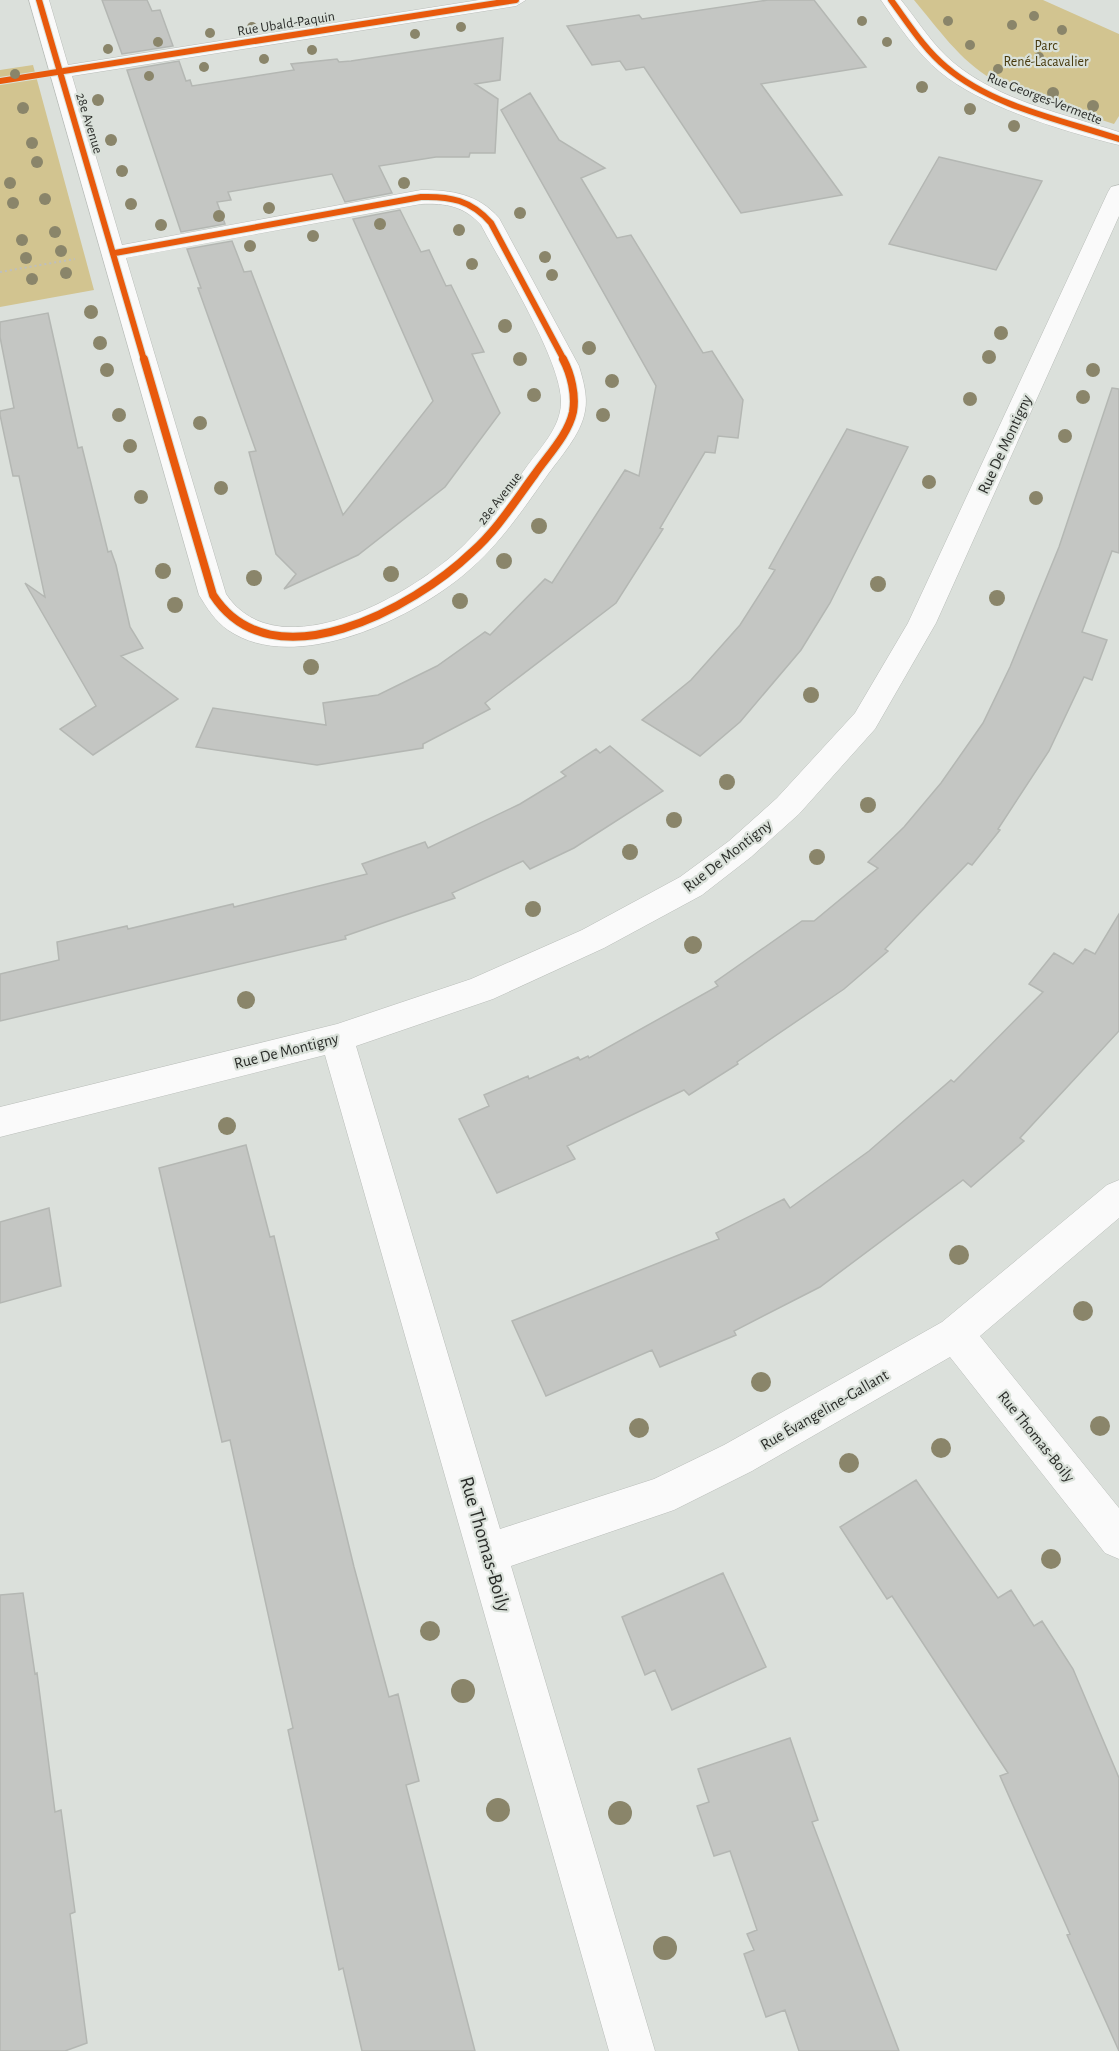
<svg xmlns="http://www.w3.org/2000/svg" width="1119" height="2051" font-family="'Alegreya Sans',sans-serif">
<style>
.green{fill:#d2c490}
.building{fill:#c4c6c3;stroke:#b4b7b3;stroke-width:1.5}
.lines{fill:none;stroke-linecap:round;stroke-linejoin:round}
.minor-casing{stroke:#b9bdb9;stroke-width:1}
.path{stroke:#bebfbe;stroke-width:2;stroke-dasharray:2 3;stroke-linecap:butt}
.minor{fill:#fafafa;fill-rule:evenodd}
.cycleway-far1-casing{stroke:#dae1da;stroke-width:8}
.cycleway-casing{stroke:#dae1da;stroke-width:10}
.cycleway-far1{stroke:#e8590c;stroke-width:6}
.cycleway{stroke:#e8590c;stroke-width:8}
.tree{fill:#8a856a}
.labels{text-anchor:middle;stroke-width:4.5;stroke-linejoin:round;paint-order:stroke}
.far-street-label{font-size:14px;fill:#2b2d2a;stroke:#dae1da}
.far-park-label{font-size:14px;fill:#473a0e;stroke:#dae1da}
.street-label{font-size:16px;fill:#2b2d2a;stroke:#dae1da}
.near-street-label{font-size:20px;fill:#2b2d2a;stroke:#dae1da}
</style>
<rect width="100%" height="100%" fill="#dbe0db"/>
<!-- green -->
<path class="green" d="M 914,0 L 1043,0 L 1119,34 L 1119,116 L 1114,124 C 1073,111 1029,101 992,79 C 960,61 937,27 914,0 Z
M 33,65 L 94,290 L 0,307 L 0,70 Z"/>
<!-- building -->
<path class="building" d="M 102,0 L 147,0 L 152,11 L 160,10 L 173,46 L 122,54 Z
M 768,0 L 814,0 L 866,67 L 761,84 L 842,195 L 741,213 L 644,67 L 626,70 L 620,61 L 592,65 L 567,26 L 639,15 L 642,19 Z
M 503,38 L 500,80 L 475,84 L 498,99 L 495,153 L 470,153 L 469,157 L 436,157 L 379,166 L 392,193 L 345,202 L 332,174 L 228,192 L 231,200 L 217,202 L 225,224 L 181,232 L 127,70 L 179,61 L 186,81 L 190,80 L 192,86 L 294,70 L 291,64 L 337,59 L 339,62 L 351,61 Z
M 530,93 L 559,140 L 605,168 L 581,178 L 617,238 L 631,235 L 703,353 L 712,351 L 743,400 L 738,438 L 718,436 L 715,453 L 705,452 L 660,528 L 663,529 L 616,603 L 485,703 L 490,709 L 423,744 L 423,748 L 317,765 L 196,747 L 213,708 L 326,725 L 323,703 L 378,695 L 437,666 L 485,632 L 490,635 L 545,579 L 552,583 L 625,470 L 639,476 L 656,386 L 501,110 Z
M 939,157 L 1042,181 L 996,270 L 889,244 Z
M 400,210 L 421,252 L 429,250 L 446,286 L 451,285 L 484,352 L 472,354 L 500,413 L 445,487 L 358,555 L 284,589 L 296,574 L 276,554 L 249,452 L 256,451 L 198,288 L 201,288 L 187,249 L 232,241 L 244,272 L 251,271 L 343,515 L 433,401 L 353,219 Z
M 48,313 L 78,448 L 82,447 L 108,552 L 111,551 L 116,565 L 130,627 L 143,648 L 121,656 L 178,699 L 93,755 L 60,729 L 96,706 L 25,583 L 45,597 L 19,476 L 13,476 L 0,415 L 0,411 L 14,408 L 0,337 L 0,322 Z
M 1112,388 L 1119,389 L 1119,553 L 1112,551 L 1082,632 L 1107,640 L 1092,680 L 1084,677 L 1049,751 L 998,829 L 1000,830 L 972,865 L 968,863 L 885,949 L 888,951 L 844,989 L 737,1062 L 738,1064 L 689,1095 L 684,1090 L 567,1146 L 575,1159 L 497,1193 L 459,1119 L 489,1106 L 484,1095 L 528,1076 L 529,1079 L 578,1057 L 580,1060 L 588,1056 L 589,1058 L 718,986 L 715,982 L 802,921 L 814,921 L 878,868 L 868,862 L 904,827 L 941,783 L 983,723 L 1010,667 L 1059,547 Z
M 847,429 L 908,447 L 830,603 L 801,650 L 740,722 L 700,756 L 642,720 L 691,680 L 740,625 L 775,570 L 769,568 Z
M 610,746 L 663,791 L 574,848 L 530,869 L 523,861 L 452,893 L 455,898 L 345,936 L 346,939 L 0,1021 L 0,974 L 59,960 L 57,942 L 127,926 L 128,929 L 233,904 L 234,907 L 367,874 L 362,864 L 425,842 L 428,848 L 520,804 L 566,776 L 561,772 L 596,749 L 600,753 Z
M 1119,914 L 1119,1031 L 1020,1138 L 1024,1141 L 971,1187 L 963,1180 L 820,1287 L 734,1331 L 736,1335 L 660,1367 L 652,1350 L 546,1396 L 512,1321 L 719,1239 L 716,1233 L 784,1199 L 790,1208 L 869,1151 L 951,1080 L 954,1082 L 1043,992 L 1029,984 L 1054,953 L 1073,964 L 1085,949 L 1095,954 Z
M 246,1145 L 270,1237 L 274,1236 L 354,1567 L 389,1697 L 398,1694 L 419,1781 L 406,1785 L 475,2051 L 362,2051 L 343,1968 L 339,1970 L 288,1730 L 293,1728 L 230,1440 L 222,1442 L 159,1168 Z
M 49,1208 L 61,1286 L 0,1303 L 0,1222 Z
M 916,1480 L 998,1598 L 1011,1590 L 1034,1626 L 1042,1621 L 1073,1669 L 1119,1778 L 1119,2051 L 1067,1935 L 1070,1934 L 1000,1776 L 1008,1773 L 892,1596 L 887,1599 L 840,1527 Z
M 723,1573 L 766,1667 L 672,1710 L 655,1670 L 645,1675 L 622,1617 Z
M 23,1593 L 35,1674 L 37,1673 L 55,1812 L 61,1810 L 75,1912 L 70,1914 L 87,2043 L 65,2051 L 0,2051 L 0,1595 Z
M 790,1738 L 818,1820 L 812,1822 L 899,2051 L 799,2051 L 785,2010 L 766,2017 L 744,1954 L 754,1950 L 747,1934 L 757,1930 L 730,1851 L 714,1856 L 697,1806 L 709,1802 L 698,1769 Z"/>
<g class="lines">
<!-- minor casing -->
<g class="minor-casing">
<path id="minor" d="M 29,0 L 49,0 L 68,65 L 479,0 L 526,0 L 516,6 L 72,76 L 122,245 L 421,190 C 452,190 478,194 499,218 L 579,366 C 583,380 588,396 585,411 C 581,435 560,457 546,477 C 522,511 499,545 467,572 C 414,618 295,676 228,630 C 215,621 207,608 199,595 ZM 421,204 C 446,203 464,206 481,225 C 502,265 562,362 561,402 C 561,428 539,449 525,469 C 506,495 488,521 465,544 C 417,592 279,673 226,594 L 126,258 Z
M 881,0 L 901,0 C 918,21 933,46 954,63 C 1000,101 1064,114 1119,132 L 1119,145 C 1066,132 982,107 940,72 C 917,53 898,25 881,0 Z
M 1119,185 L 1119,216 L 936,623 L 875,729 L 799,814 L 751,857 L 702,895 L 604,948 L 493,999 L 356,1046 L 500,1529 L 654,1479 L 724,1445 L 942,1322 L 1107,1185 L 1119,1180 L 1119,1218 L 980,1336 L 1119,1508 L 1119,1559 L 1105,1553 L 950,1357 L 752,1471 L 674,1510 L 511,1566 L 655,2051 L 609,2051 L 325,1055 L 0,1137 L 0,1107 L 337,1024 L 471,979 L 582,930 L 680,877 L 729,841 L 777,798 L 855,713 L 908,623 L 1108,192 L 1111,187 Z"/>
</g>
<!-- path -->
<path class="path" d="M 0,272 L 75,259"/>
<!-- minor -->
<use href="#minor" class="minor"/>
<!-- cycleway-far1 casing -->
<g class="cycleway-far1-casing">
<path id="cycleway-far1" d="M 39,0 L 144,360
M 891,0 C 908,23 924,49 946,67 C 993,107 1062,120 1119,139
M 0,81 L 516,0
M 115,253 L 421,197 C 450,196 471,200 491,223 L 564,360"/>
</g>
<!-- cycleway casing -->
<g class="cycleway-casing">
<path id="cycleway" d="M 144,359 L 213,595 C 272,686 414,608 472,552 C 497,530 515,501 535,474 C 548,455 568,435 573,412 C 576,395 571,374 563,359"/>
</g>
<!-- cycleway-far1 -->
<use href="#cycleway-far1" class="cycleway-far1"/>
<!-- cycleway -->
<use href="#cycleway" class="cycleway"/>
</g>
<!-- trees -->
<g class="tree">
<circle cx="1034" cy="16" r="5"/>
<circle cx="862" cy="21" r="5"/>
<circle cx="948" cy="21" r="5"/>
<circle cx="1012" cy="25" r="5"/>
<circle cx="252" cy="27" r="5"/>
<circle cx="461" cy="27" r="5"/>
<circle cx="1062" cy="30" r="5"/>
<circle cx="210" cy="33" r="5"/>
<circle cx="415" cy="34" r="5"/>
<circle cx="158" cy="42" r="5"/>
<circle cx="887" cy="42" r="5"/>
<circle cx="970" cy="45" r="5"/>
<circle cx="108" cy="49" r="5"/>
<circle cx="312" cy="50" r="5"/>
<circle cx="1039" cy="57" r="5"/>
<circle cx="264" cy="59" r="5"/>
<circle cx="204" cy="67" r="5"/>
<circle cx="998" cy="69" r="5"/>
<circle cx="15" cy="74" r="5"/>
<circle cx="149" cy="76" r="5"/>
<circle cx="922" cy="87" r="6"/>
<circle cx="1053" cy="93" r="6"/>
<circle cx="98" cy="100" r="6"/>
<circle cx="1093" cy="106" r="6"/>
<circle cx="23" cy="108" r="6"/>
<circle cx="970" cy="109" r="6"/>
<circle cx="1014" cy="126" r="6"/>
<circle cx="111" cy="140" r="6"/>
<circle cx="32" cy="143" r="6"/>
<circle cx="37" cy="162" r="6"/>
<circle cx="122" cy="171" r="6"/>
<circle cx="10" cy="183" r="6"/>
<circle cx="404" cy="183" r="6"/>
<circle cx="45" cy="199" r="6"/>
<circle cx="13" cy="203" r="6"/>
<circle cx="131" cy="204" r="6"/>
<circle cx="269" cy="208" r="6"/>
<circle cx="520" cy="213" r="6"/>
<circle cx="219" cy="216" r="6"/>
<circle cx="380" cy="224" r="6"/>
<circle cx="161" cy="225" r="6"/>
<circle cx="459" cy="230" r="6"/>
<circle cx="55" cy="232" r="6"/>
<circle cx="313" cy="236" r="6"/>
<circle cx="22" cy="240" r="6"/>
<circle cx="250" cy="246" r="6"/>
<circle cx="61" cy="251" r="6"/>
<circle cx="545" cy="257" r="6"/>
<circle cx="26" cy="258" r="6"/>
<circle cx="472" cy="264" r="6"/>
<circle cx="66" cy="273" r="6"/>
<circle cx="552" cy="275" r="6"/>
<circle cx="32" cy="279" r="6"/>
<circle cx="91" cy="312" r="7"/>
<circle cx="505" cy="326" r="7"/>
<circle cx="1001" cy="333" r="7"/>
<circle cx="100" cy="343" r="7"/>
<circle cx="589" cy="348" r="7"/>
<circle cx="989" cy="357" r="7"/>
<circle cx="520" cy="359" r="7"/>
<circle cx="107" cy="370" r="7"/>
<circle cx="1093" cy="370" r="7"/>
<circle cx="612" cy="381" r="7"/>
<circle cx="534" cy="395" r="7"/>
<circle cx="1083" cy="397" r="7"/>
<circle cx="970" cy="399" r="7"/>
<circle cx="119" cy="415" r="7"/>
<circle cx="603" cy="415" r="7"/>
<circle cx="200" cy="423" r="7"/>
<circle cx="1065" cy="436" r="7"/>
<circle cx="130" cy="446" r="7"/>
<circle cx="929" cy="482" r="7"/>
<circle cx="221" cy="488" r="7"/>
<circle cx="141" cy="497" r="7"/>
<circle cx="1036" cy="498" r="7"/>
<circle cx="539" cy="526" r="8"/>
<circle cx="504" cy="561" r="8"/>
<circle cx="163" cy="571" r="8"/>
<circle cx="391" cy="574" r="8"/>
<circle cx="254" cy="578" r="8"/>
<circle cx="878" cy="584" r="8"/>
<circle cx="997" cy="598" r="8"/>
<circle cx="460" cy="601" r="8"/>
<circle cx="175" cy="605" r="8"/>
<circle cx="311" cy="667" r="8"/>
<circle cx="811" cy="695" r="8"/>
<circle cx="727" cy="782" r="8"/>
<circle cx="868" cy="805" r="8"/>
<circle cx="674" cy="820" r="8"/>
<circle cx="630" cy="852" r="8"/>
<circle cx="817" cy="857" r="8"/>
<circle cx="533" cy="909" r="8"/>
<circle cx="693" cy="945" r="9"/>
<circle cx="246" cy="1000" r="9"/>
<circle cx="227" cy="1126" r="9"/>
<circle cx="959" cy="1255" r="10"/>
<circle cx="1083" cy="1311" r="10"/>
<circle cx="761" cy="1382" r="10"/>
<circle cx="1100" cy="1426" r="10"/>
<circle cx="639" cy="1428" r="10"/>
<circle cx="941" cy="1448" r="10"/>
<circle cx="849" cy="1463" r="10"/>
<circle cx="1051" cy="1559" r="10"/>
<circle cx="430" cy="1631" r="10"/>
<circle cx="463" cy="1691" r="12"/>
<circle cx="498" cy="1810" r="12"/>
<circle cx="620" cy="1813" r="12"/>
<circle cx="665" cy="1948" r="12"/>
</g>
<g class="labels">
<!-- far-street labels -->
<g class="far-street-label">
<text transform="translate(286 23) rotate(-9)" y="5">Rue Ubald-Paquin</text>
<text transform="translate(1045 98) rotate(21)" y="5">Rue Georges-Vermette</text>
<text transform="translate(90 123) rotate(73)" y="5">28e Avenue</text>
<text transform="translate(499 498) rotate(-52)" y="5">28e Avenue</text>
</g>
<!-- far-park labels -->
<g class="far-park-label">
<text x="1046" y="50">Parc<tspan x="1046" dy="16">René-Lacavalier</tspan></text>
</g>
<!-- street labels -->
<g class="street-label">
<text transform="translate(1004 444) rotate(-65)" y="6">Rue De Montigny</text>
<text transform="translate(727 855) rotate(-38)" y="6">Rue De Montigny</text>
<text transform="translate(286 1050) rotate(-14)" y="6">Rue De Montigny</text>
<text transform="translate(824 1409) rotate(-30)" y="6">Rue Évangeline-Gallant</text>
<text transform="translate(1037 1436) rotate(51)" y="6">Rue Thomas-Boily</text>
</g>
<!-- near-street labels -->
<g class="near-street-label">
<text transform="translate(486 1544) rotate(74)" y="7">Rue Thomas-Boily</text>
</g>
</g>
</svg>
